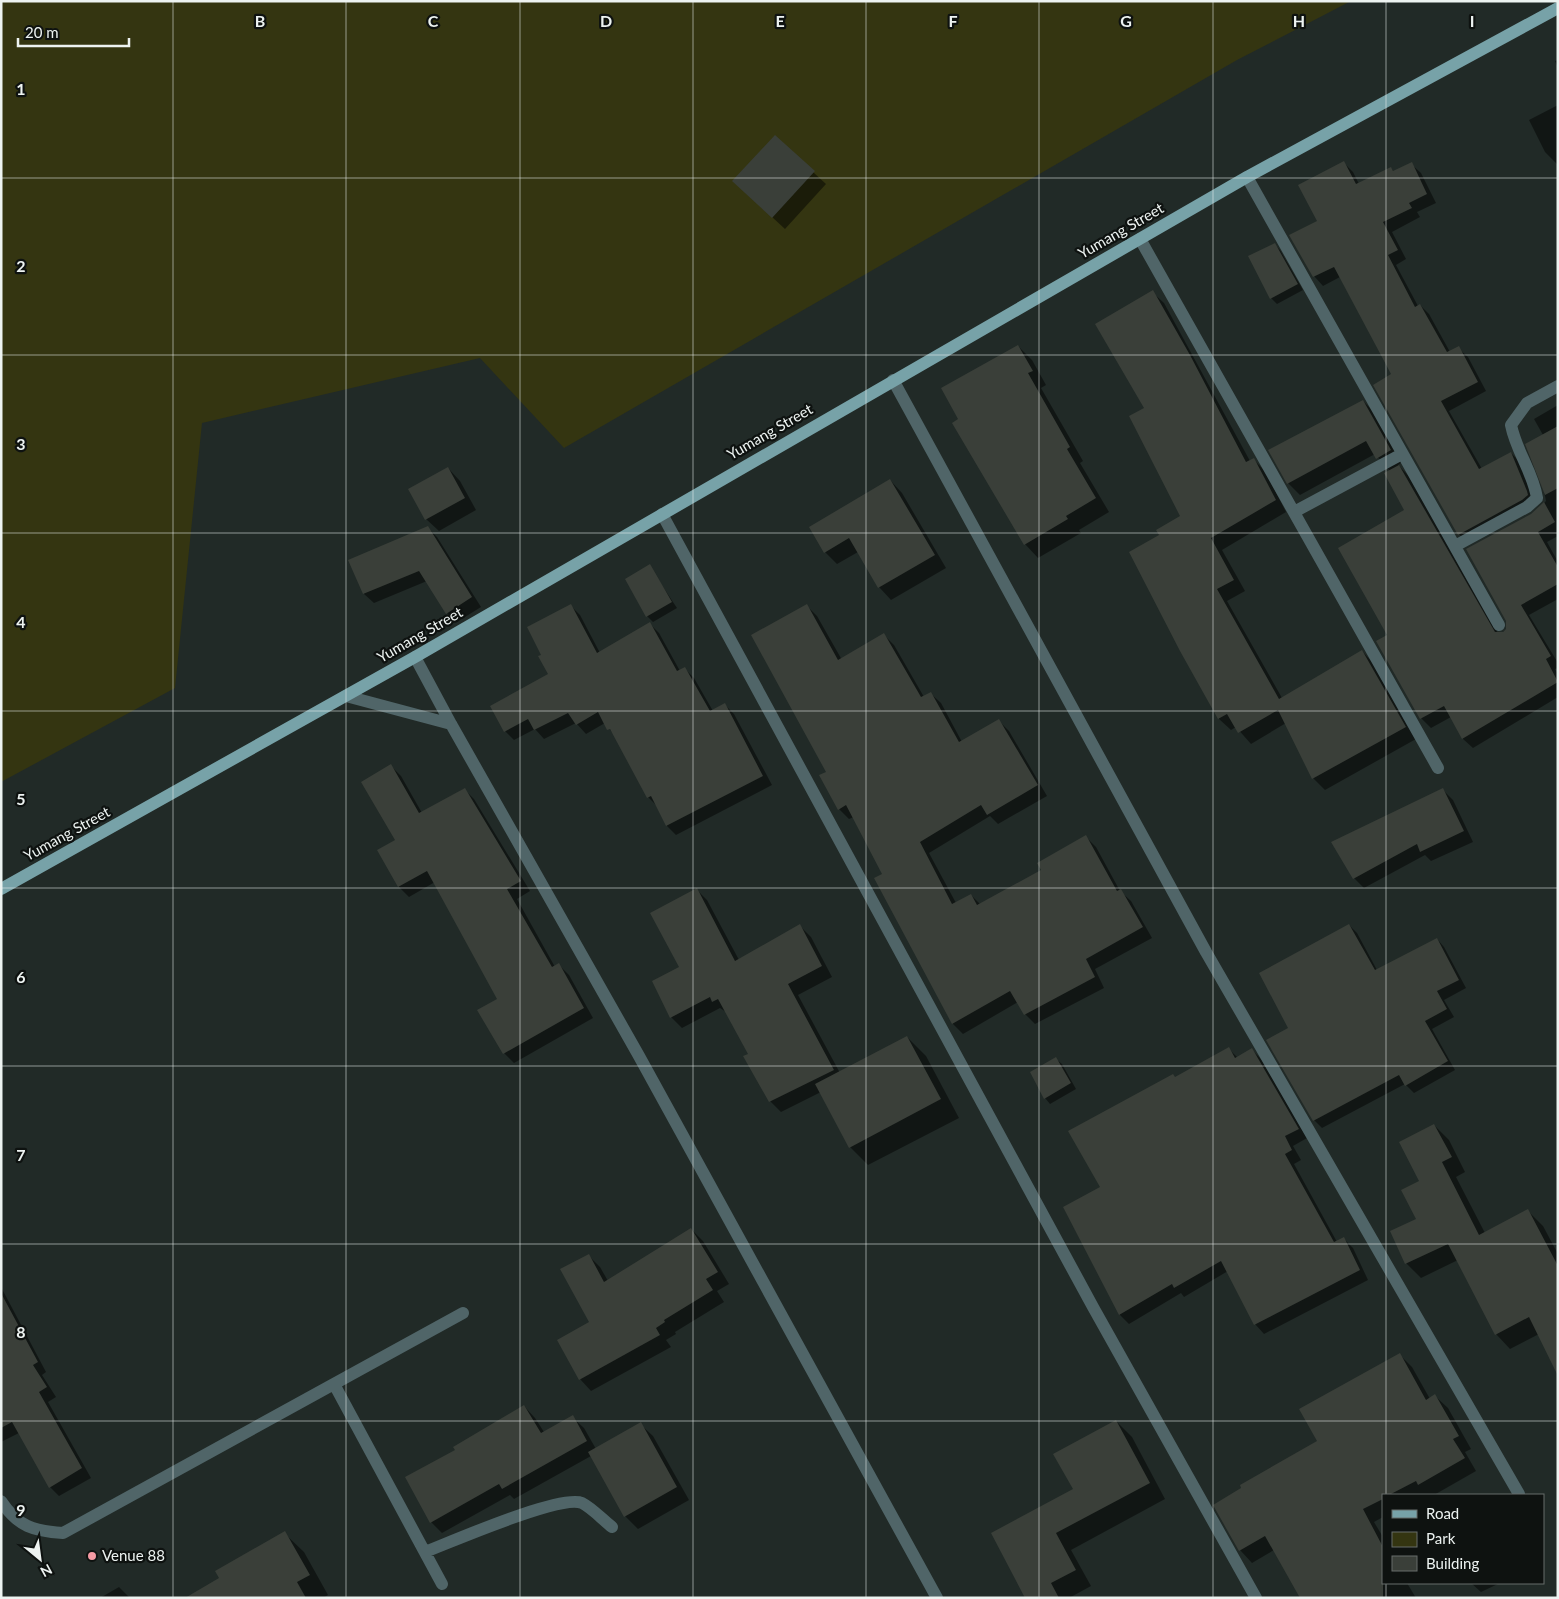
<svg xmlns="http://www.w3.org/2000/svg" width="1559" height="1599" font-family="Lato,sans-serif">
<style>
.green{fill:#343511}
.shadow{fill:#0007}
.building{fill:#3a3f39}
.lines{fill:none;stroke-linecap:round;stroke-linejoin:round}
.minor{stroke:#506568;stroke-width:12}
.major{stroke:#77a2a8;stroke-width:12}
.grid{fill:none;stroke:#edf3f1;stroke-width:1;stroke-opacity:0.55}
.poi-dot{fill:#f49aa3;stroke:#0e1210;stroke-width:2}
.labels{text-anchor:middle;stroke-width:4.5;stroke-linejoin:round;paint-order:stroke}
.street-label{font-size:15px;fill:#edf3f1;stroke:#0e1210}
.poi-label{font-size:15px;fill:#edf3f1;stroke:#0e1210;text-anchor:start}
.grid-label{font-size:16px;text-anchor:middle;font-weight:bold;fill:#edf3f1;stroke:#0e1210;stroke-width:4.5;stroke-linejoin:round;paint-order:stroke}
</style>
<rect width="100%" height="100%" fill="#212a27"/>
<!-- green -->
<path class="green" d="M 1,1 L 1351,1 L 1237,60 L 564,448 L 480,358 L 202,423 L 175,688 L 1,782 Z"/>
<!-- shadow -->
<path class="shadow" d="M 1558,60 L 1558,68 L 1555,61 Z
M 1558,105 L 1558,163 L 1557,164 L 1545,152 L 1529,120 Z
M 775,137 L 826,184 L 785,229 L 746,193 Z
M 1344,163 L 1353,172 L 1359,184 L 1391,168 L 1394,172 L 1411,164 L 1421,173 L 1436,203 L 1417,212 L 1420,217 L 1392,232 L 1406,259 L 1396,265 L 1418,306 L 1420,305 L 1429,314 L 1450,352 L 1458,348 L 1468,357 L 1486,391 L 1449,411 L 1482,469 L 1511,453 L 1520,462 L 1537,505 L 1468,544 L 1459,534 L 1393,375 L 1340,277 L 1323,286 L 1314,276 L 1318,222 Z
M 1274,244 L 1280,250 L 1303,290 L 1277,304 L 1271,298 Z
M 1152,292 L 1164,303 L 1250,461 L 1254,460 L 1265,471 L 1286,512 L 1222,550 L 1245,591 L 1227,601 L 1282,698 L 1362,651 L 1373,663 L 1416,739 L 1325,790 L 1313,778 L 1286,723 L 1251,744 L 1236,727 L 1231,730 L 1219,719 L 1181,651 L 1161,536 L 1182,517 L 1146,409 Z
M 1018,346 L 1032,360 L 1046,385 L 1041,388 L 1083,461 L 1080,463 L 1109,512 L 1079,530 L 1081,533 L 1038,558 L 1025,544 L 960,420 Z
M 1363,401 L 1375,413 L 1402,462 L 1398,465 L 1409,476 L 1499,635 L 1507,629 L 1532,515 L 1546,501 L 1541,476 L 1543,435 L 1534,419 L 1558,405 L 1558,536 L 1547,542 L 1558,562 L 1558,599 L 1529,615 L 1558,663 L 1558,668 L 1555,669 L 1558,674 L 1558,697 L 1473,748 L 1463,739 L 1451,717 L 1431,728 L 1421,718 L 1388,635 L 1406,510 L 1390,471 L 1375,454 L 1300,495 L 1288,483 Z
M 448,468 L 460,481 L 476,510 L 439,531 L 426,519 Z
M 890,480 L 902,493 L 946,568 L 891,600 L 879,587 L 858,552 L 837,564 L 825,552 Z
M 428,528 L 437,537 L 481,607 L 457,622 L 447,613 L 427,581 L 374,603 L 364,594 L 350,561 Z
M 649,566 L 677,608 L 653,622 L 647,616 Z
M 571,606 L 580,615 L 600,653 L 650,624 L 659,633 L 680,671 L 685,669 L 694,678 L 713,711 L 725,705 L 734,714 L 772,785 L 676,835 L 667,826 L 658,807 L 648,797 L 615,736 L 605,723 L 586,734 L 576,723 L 544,739 L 535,729 L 514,740 L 505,731 L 549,674 L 543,655 Z
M 807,606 L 817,616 L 842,660 L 884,635 L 894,645 L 924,697 L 930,693 L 941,703 L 962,742 L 999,721 L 1009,731 L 1047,796 L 998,824 L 990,816 L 929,853 L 956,903 L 971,895 L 980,904 L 1043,871 L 1086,837 L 1096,847 L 1120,891 L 1131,901 L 1152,938 L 1095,969 L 1104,988 L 1035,1024 L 1025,1014 L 1018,1002 L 963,1034 L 953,1024 L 876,879 L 884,875 L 854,817 L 849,819 L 839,809 L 828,772 Z
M 391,766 L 401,776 L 422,813 L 464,789 L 474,799 L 530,891 L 517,899 L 555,967 L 559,965 L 569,975 L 593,1018 L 514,1063 L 504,1053 L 498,999 L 435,882 L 409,897 L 399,887 L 378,850 L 396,840 Z
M 1443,790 L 1453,800 L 1473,842 L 1431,861 L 1425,855 L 1364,888 L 1354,878 L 1333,842 Z
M 696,889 L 707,900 L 739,960 L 800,926 L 811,937 L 832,977 L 798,995 L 840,1073 L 907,1037 L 926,1056 L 959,1118 L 868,1165 L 850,1147 L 821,1092 L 781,1112 L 770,1101 L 750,1054 L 726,1012 L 720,1008 L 682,1028 L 671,1017 Z
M 1349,925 L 1357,933 L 1377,970 L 1437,939 L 1444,947 L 1466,988 L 1444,1000 L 1454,1017 L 1432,1029 L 1455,1070 L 1414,1093 L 1405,1084 L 1322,1128 L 1314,1120 L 1289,1028 Z
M 1228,1048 L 1238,1058 L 1252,1050 L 1261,1059 L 1307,1138 L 1293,1146 L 1301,1160 L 1294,1164 L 1337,1242 L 1344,1239 L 1353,1248 L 1368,1280 L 1264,1334 L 1255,1324 L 1228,1271 L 1184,1297 L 1181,1293 L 1129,1324 L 1120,1315 L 1064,1208 L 1102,1187 L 1176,1078 Z
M 1056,1059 L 1062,1064 L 1076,1089 L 1050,1104 L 1045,1098 Z
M 1434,1125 L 1449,1140 L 1465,1172 L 1456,1177 L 1485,1233 L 1528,1211 L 1543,1226 L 1558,1254 L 1558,1373 L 1539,1334 L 1510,1349 L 1496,1334 L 1458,1260 L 1421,1278 L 1406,1263 L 1418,1220 L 1421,1181 Z
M 691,1229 L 703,1241 L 729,1284 L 717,1291 L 724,1302 L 675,1332 L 676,1334 L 666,1340 L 671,1347 L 591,1391 L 580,1379 L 591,1323 L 588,1255 L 600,1267 L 608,1281 Z
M 1,1287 L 46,1372 L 42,1375 L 56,1397 L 48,1402 L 91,1478 L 59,1496 L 50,1487 L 19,1433 L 1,1442 Z
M 1400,1355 L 1412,1367 L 1430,1399 L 1435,1396 L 1448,1408 L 1471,1449 L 1465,1452 L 1476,1471 L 1434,1495 L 1383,1495 L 1383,1517 L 1374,1522 L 1383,1537 L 1383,1583 L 1407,1583 L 1416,1598 L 1301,1598 L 1274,1550 L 1252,1563 L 1240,1550 L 1318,1442 Z
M 524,1406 L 535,1418 L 544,1432 L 572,1417 L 584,1428 L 596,1449 L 640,1424 L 653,1436 L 689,1500 L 638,1529 L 625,1516 L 591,1456 L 514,1499 L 510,1495 L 442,1533 L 431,1522 L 456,1450 Z
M 1116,1421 L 1132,1437 L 1165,1499 L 1071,1550 L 1091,1586 L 1069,1598 L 1027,1598 L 1074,1490 Z
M 284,1533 L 304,1552 L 328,1595 L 323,1598 L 187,1598 L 221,1578 Z
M 1471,1583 L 1500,1583 L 1481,1592 Z
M 119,1587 L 130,1598 L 100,1598 Z"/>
<!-- building -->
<path class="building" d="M 775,135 L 815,171 L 772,218 L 732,181 Z
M 1344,161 L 1356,184 L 1391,167 L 1393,171 L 1412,162 L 1427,194 L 1409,203 L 1412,208 L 1383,222 L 1398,250 L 1388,255 L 1415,307 L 1420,304 L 1447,352 L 1459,346 L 1478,382 L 1441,401 L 1479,469 L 1511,452 L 1527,491 L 1528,495 L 1522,500 L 1458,535 L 1373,385 L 1391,374 L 1334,267 L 1313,277 L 1289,235 L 1317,221 L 1298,185 Z
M 1275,243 L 1298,284 L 1270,299 L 1248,256 Z
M 1153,290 L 1190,355 L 1246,462 L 1254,458 L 1276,500 L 1211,538 L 1234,580 L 1217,589 L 1279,699 L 1362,650 L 1406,727 L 1312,779 L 1278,710 L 1238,733 L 1227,714 L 1218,719 L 1180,651 L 1129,552 L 1159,535 L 1156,530 L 1180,516 L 1129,416 L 1144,408 L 1095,324 Z
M 1018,345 L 1033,371 L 1028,373 L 1070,447 L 1067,449 L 1096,498 L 1066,516 L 1068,519 L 1024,545 L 952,423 L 958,419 L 941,388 Z
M 1363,400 L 1391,450 L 1376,459 L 1366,441 L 1287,484 L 1268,450 Z
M 1558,426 L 1558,488 L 1545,495 L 1525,444 Z
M 1399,465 L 1495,632 L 1503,632 L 1506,629 L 1506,621 L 1466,549 L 1531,514 L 1544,502 L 1555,522 L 1538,532 L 1558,567 L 1558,584 L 1521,605 L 1551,656 L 1546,659 L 1558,682 L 1462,739 L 1444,706 L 1420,719 L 1376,641 L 1387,635 L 1338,548 L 1404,510 L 1384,473 Z
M 448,467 L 465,498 L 425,520 L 408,489 Z
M 890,479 L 935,555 L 878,588 L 849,538 L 824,553 L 809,527 Z
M 428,526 L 472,597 L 446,614 L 419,571 L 363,594 L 348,560 Z
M 650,564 L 672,602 L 646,617 L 625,579 Z
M 571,604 L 597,653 L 650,622 L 677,671 L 685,667 L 710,711 L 725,703 L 763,776 L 666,826 L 651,796 L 647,798 L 610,729 L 607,730 L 598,712 L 576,725 L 568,713 L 534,730 L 528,719 L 504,732 L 490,706 L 548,674 L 538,656 L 541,655 L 527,627 Z
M 807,604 L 838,660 L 884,633 L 921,697 L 931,692 L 959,742 L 999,719 L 1038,785 L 987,815 L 981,805 L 920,842 L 952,904 L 971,894 L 977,905 L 1041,870 L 1037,863 L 1086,835 L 1117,891 L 1121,889 L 1143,927 L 1086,959 L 1095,977 L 1024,1015 L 1010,991 L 952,1024 L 874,878 L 882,874 L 846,805 L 838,810 L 819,775 L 826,772 L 751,635 Z
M 391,764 L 419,813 L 465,788 L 521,881 L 507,889 L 552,967 L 559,963 L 584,1008 L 503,1054 L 477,1010 L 497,999 L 427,871 L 398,887 L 377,850 L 395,840 L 361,782 Z
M 1443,788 L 1464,831 L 1420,852 L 1417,844 L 1353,879 L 1331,842 Z
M 697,888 L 735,961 L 800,924 L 822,966 L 788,984 L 834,1070 L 769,1102 L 743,1056 L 748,1054 L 718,999 L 712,1002 L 710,997 L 670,1018 L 652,981 L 679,967 L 650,913 Z
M 1349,924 L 1375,970 L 1437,938 L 1459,980 L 1437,991 L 1447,1009 L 1425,1021 L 1448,1061 L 1405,1086 L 1399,1075 L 1313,1121 L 1266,1040 L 1288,1028 L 1259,973 Z
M 907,1036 L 941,1099 L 849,1148 L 815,1084 Z
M 1229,1047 L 1235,1058 L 1252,1048 L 1299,1129 L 1285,1136 L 1292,1150 L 1285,1154 L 1334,1242 L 1344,1237 L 1360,1270 L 1254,1325 L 1221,1261 L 1174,1288 L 1172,1284 L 1119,1315 L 1063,1207 L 1100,1187 L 1068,1131 L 1173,1074 L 1175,1077 Z
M 1056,1057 L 1071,1083 L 1044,1099 L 1030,1072 Z
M 1434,1124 L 1452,1157 L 1442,1162 L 1479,1235 L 1528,1209 L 1558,1266 L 1558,1376 L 1529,1317 L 1495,1335 L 1448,1244 L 1405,1264 L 1390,1231 L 1416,1219 L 1401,1190 L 1419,1181 L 1399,1142 Z
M 691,1228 L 718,1272 L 706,1279 L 713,1290 L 664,1320 L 665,1322 L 656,1328 L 660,1335 L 579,1380 L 557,1340 L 589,1322 L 560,1269 L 589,1254 L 604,1282 Z
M 1,1293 L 38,1362 L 33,1365 L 47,1387 L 39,1392 L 82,1468 L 49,1488 L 12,1422 L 1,1428 Z
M 1400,1353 L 1426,1400 L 1435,1394 L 1459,1436 L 1453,1439 L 1465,1458 L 1418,1485 L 1416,1481 L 1389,1495 L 1383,1495 L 1383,1499 L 1363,1509 L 1383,1547 L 1383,1598 L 1300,1598 L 1265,1536 L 1239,1551 L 1213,1505 L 1241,1488 L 1240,1485 L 1317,1441 L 1299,1409 Z
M 524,1405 L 541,1433 L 573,1415 L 587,1441 L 502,1489 L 499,1484 L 430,1523 L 405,1477 L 455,1450 L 453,1447 Z
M 1116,1420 L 1150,1483 L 1056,1533 L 1076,1570 L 1051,1583 L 1059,1598 L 1025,1598 L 991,1533 L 1073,1489 L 1053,1454 Z
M 641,1422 L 677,1487 L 624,1517 L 588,1452 Z
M 285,1531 L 310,1575 L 297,1582 L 306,1598 L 185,1598 L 219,1578 L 215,1571 Z"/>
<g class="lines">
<!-- minor -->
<path class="minor" d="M 1247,177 L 1499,625
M 1140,239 L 1438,768
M 893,380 L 1206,952 L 1519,1494
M 1294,512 L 1402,454
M 662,514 L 1093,1307 L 1256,1598
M 1455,546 L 1527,507 L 1537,498 C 1533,472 1516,451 1511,425 L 1527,403 L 1558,386
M 415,657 L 451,724 L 639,1056 L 937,1598
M 346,696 L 451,724
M 334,1384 L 442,1584
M 1,1501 C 18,1527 34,1531 63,1533 L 463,1313
M 425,1552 C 451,1542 560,1494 582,1503 C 592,1508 603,1520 612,1527"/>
<!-- major -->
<path class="major" d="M 1,889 L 415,657 L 1247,177 L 1558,8"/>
</g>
<!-- grid -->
<path class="grid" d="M 173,1 L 173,1598M 346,1 L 346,1598M 520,1 L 520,1598M 693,1 L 693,1598M 866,1 L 866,1598M 1039,1 L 1039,1598M 1213,1 L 1213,1598M 1386,1 L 1386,1495M 1,178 L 1558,178M 1,355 L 1558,355M 1,533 L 1558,533M 1,711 L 1558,711M 1,888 L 1558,888M 1,1066 L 1558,1066M 1,1244 L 1558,1244M 1,1421 L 1558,1421M 1386,1583 L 1386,1598"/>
<!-- markers -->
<circle class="poi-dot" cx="92" cy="1556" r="5"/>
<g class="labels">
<!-- street labels -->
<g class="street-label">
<text transform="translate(1121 231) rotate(-30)" y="5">Yumang Street</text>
<text transform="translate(770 432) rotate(-30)" y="5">Yumang Street</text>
<text transform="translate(420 635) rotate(-30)" y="5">Yumang Street</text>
<text transform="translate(67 834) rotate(-29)" y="5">Yumang Street</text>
</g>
<!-- poi labels -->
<g class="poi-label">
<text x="102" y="1561">Venue 88</text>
</g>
</g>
<g class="grid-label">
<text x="260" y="27">B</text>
<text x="433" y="27">C</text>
<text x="606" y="27">D</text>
<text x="780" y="27">E</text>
<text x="953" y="27">F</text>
<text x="1126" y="27">G</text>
<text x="1299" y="27">H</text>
<text x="1472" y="27">I</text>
<text x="21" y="95">1</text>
<text x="21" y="272">2</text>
<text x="21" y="450">3</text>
<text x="21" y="628">4</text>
<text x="21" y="805">5</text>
<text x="21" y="983">6</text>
<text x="21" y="1161">7</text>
<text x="21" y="1338">8</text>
<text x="21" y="1516">9</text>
</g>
<!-- border -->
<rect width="1559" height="1599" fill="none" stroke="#edf3f1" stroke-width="5"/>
<!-- legend -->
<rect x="1382" y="1494" width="162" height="90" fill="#0e1210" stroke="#676c6a"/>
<rect x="1392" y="1510" width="25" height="8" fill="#77a2a8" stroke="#676c6a"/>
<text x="1426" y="1519" font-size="15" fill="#edf3f1">Road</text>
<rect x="1392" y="1532" width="25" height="15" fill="#343511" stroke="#676c6a"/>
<text x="1426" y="1544" font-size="15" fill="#edf3f1">Park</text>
<rect x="1392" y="1556" width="25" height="15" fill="#3a3f39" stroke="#676c6a"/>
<text x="1426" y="1569" font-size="15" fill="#edf3f1">Building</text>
<!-- north arrow -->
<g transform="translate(40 1559) rotate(151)" stroke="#0e1210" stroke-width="4" paint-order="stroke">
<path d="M0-4L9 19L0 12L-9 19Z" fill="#edf3f1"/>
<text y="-8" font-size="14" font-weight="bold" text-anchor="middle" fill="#edf3f1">N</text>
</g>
<!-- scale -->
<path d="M18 38v8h111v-8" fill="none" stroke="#edf3f1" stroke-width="2.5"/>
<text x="25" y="38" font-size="15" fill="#edf3f1" stroke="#0e1210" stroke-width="4" paint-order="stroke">20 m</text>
</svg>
